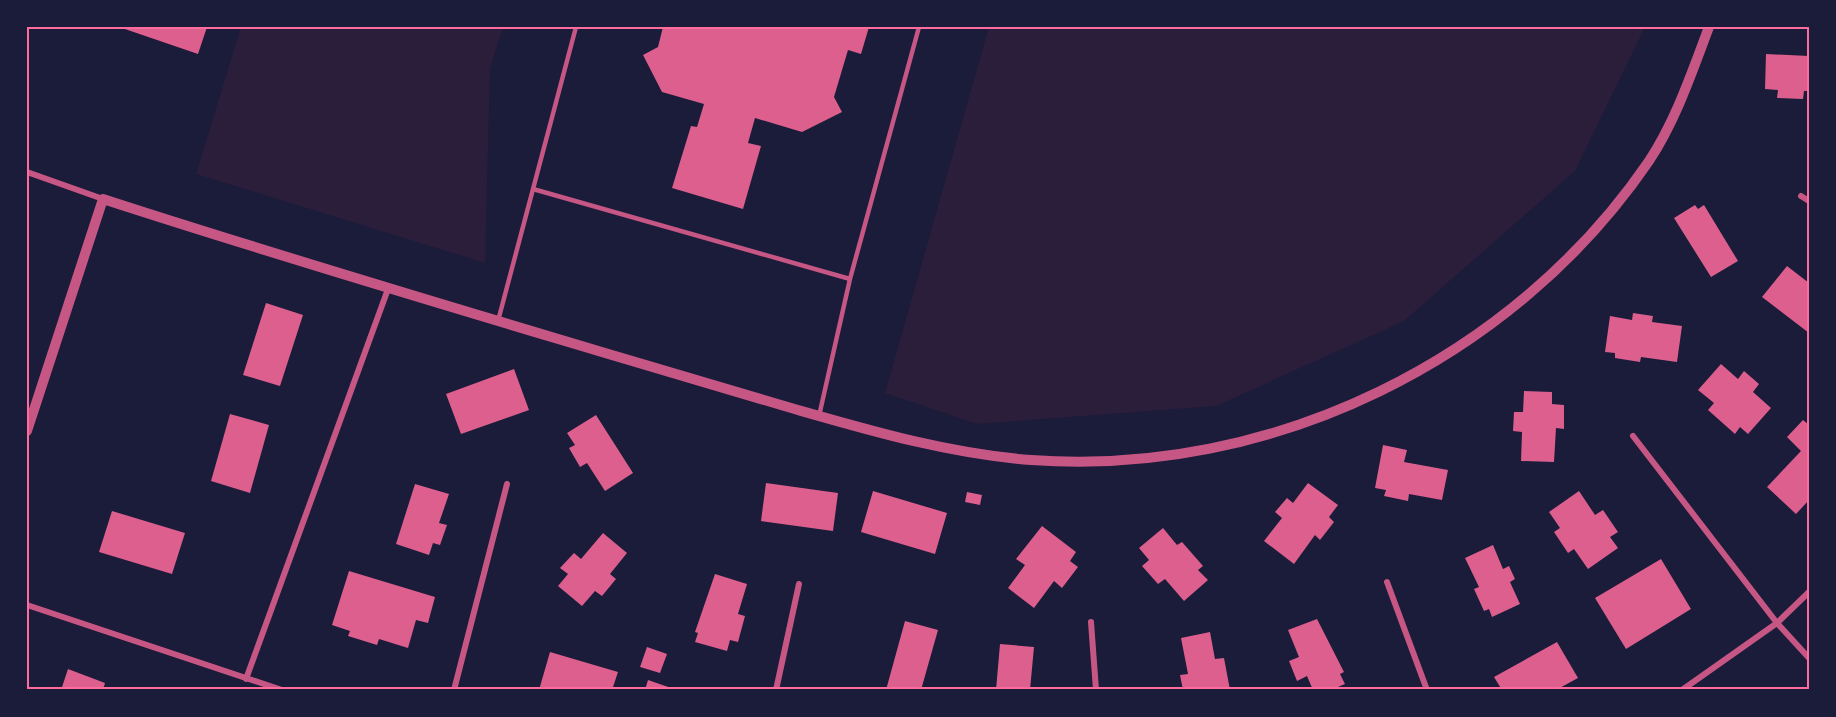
<svg xmlns="http://www.w3.org/2000/svg" width="1836" height="717" font-family="'Space Grotesk',sans-serif">
<style>
.green{fill:#2a1e3b}
.building{fill:#dd5f8e}
.lines{fill:none;stroke-linecap:round;stroke-linejoin:round}
.service{stroke:#c65784;stroke-width:4.5}
.minor{stroke:#c65784;stroke-width:6}
.tertiary{stroke:#c65784;stroke-width:10}
.neatline{fill:none;stroke:#ff6b9d;stroke-width:2}
</style>
<rect width="100%" height="100%" fill="#1b1b3a"/>
<!-- green -->
<path class="green" d="M 241,27 L 503,27 L 490,69 L 485,263 L 196,174 Z
M 989,27 L 1645,27 L 1575,171 L 1404,321 L 1216,406 L 977,424 L 885,393 Z"/>
<!-- building -->
<path class="building" d="M 119,27 L 207,27 L 198,54 Z
M 663,27 L 869,27 L 861,54 L 848,50 L 834,97 L 842,112 L 802,132 L 755,118 L 748,143 L 761,146 L 743,209 L 672,188 L 691,126 L 697,127 L 704,104 L 662,92 L 643,55 L 658,47 Z
M 1766,54 L 1809,56 L 1809,91 L 1804,91 L 1803,99 L 1777,98 L 1778,90 L 1765,89 Z
M 1695,205 L 1698,209 L 1704,205 L 1738,261 L 1711,277 L 1674,218 Z
M 1787,266 L 1809,283 L 1809,333 L 1762,297 Z
M 266,303 L 303,315 L 280,386 L 243,375 Z
M 1633,313 L 1653,316 L 1652,322 L 1682,326 L 1677,362 L 1641,357 L 1640,362 L 1615,358 L 1615,353 L 1605,352 L 1610,316 L 1632,320 Z
M 1721,364 L 1738,379 L 1744,371 L 1759,384 L 1753,392 L 1771,408 L 1748,434 L 1740,427 L 1735,434 L 1708,410 L 1714,403 L 1698,390 Z
M 514,369 L 529,410 L 461,434 L 446,394 Z
M 1524,391 L 1552,392 L 1552,404 L 1564,405 L 1564,429 L 1556,428 L 1554,462 L 1521,461 L 1522,432 L 1513,431 L 1514,412 L 1523,412 Z
M 230,414 L 269,425 L 250,493 L 211,481 Z
M 596,415 L 633,473 L 605,491 L 587,463 L 580,467 L 569,448 L 575,445 L 567,433 Z
M 1803,420 L 1809,425 L 1809,500 L 1796,514 L 1767,487 L 1801,451 L 1787,437 Z
M 1383,445 L 1407,450 L 1404,462 L 1448,470 L 1442,500 L 1409,494 L 1408,501 L 1384,496 L 1386,490 L 1375,488 Z
M 766,483 L 838,493 L 833,531 L 761,521 Z
M 1308,483 L 1338,505 L 1329,517 L 1334,522 L 1320,540 L 1315,535 L 1294,564 L 1264,541 L 1282,518 L 1275,512 L 1287,498 L 1293,503 Z
M 415,484 L 449,494 L 439,523 L 447,525 L 440,545 L 433,543 L 429,555 L 396,544 Z
M 873,491 L 947,513 L 935,554 L 861,532 Z
M 1579,491 L 1595,515 L 1603,510 L 1618,532 L 1610,537 L 1618,548 L 1588,569 L 1574,549 L 1568,553 L 1554,532 L 1560,528 L 1549,512 Z
M 967,492 L 982,495 L 980,505 L 965,502 Z
M 112,511 L 185,533 L 172,574 L 99,552 Z
M 1042,526 L 1076,552 L 1070,561 L 1078,567 L 1062,588 L 1054,581 L 1034,608 L 1008,588 L 1025,565 L 1016,559 Z
M 1163,528 L 1177,545 L 1182,542 L 1203,566 L 1198,570 L 1208,580 L 1184,601 L 1165,579 L 1158,584 L 1142,566 L 1149,560 L 1139,548 Z
M 603,533 L 627,553 L 610,574 L 616,579 L 602,596 L 595,591 L 582,606 L 558,586 L 568,574 L 560,568 L 574,553 L 581,559 Z
M 1493,545 L 1503,569 L 1509,566 L 1515,579 L 1510,582 L 1520,604 L 1492,617 L 1489,609 L 1484,611 L 1474,589 L 1479,587 L 1465,558 Z
M 1661,559 L 1691,609 L 1626,649 L 1595,598 Z
M 349,571 L 435,597 L 428,623 L 416,620 L 408,648 L 379,639 L 377,645 L 348,636 L 350,631 L 332,625 Z
M 715,574 L 747,584 L 738,614 L 745,616 L 738,642 L 730,640 L 727,651 L 695,642 L 698,633 L 695,632 Z
M 1317,619 L 1344,672 L 1340,674 L 1345,684 L 1331,690 L 1313,690 L 1307,676 L 1297,681 L 1289,661 L 1299,657 L 1288,630 Z
M 905,621 L 938,630 L 921,690 L 886,690 Z
M 1210,632 L 1215,659 L 1224,658 L 1230,690 L 1183,690 L 1180,675 L 1188,674 L 1181,638 Z
M 1557,642 L 1578,678 L 1556,690 L 1502,690 L 1494,677 Z
M 1000,644 L 1034,647 L 1030,690 L 996,690 Z
M 647,647 L 667,654 L 660,673 L 640,667 Z
M 550,652 L 618,672 L 612,690 L 539,690 Z
M 68,669 L 105,683 L 103,690 L 61,690 Z
M 648,680 L 677,690 L 645,690 Z"/>
<g class="lines">
<!-- service -->
<path class="service" d="M 533,189 L 850,279
M 498,321 L 576,27
M 819,416 L 850,279 L 919,27"/>
<!-- minor -->
<path class="minor" d="M 27,172 L 103,199
M 1801,196 L 1809,201
M 1633,436 L 1777,623 L 1809,658
M 1387,582 L 1427,690
M 27,605 L 282,690
M 1091,622 L 1096,690
M 246,679 L 388,289
M 454,690 L 507,484
M 776,690 L 799,584
M 1682,690 L 1777,623 L 1809,592"/>
<!-- tertiary -->
<path class="tertiary" d="M 27,431 L 103,199 C 266,252 431,301 595,350 C 663,370 731,390 798,410 C 875,432 951,454 1031,460 C 1271,478 1514,359 1649,161 C 1676,120 1692,72 1709,27"/>
</g>
<!-- border -->
<rect width="1836" height="717" fill="none" stroke="#1b1b3a" stroke-width="57"/>
<rect x="28" y="28" width="1780" height="660" class="neatline"/>
</svg>
